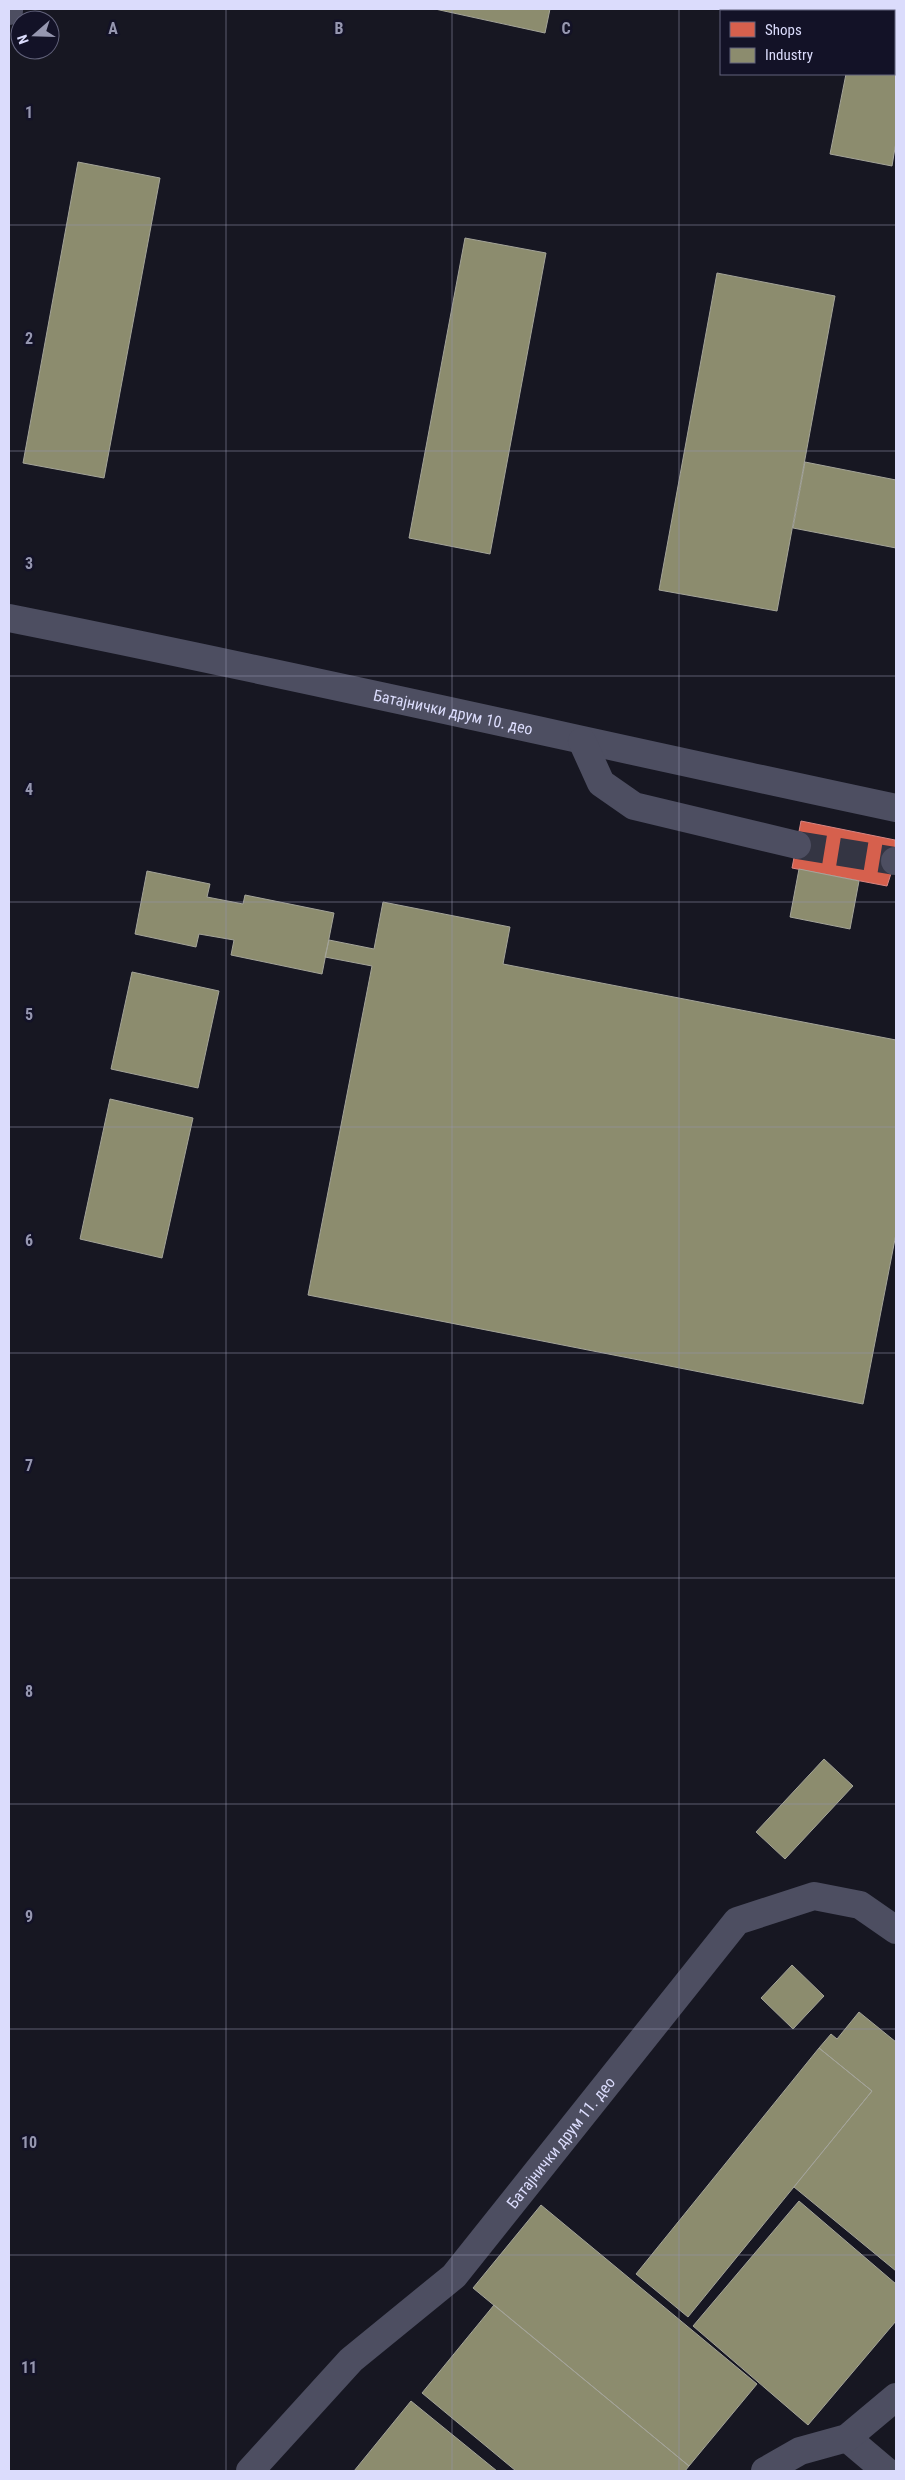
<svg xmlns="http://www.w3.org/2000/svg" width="905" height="2480" font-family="'Roboto Condensed',sans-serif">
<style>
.shops{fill:#d6604d;stroke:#d88582}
.industry{fill:#8c8c6e;stroke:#a4a499}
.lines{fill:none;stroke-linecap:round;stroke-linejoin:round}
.minor-tunnel{stroke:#343543;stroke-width:28;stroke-dasharray:28 14;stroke-linecap:butt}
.minor{stroke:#4d4e61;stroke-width:28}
.grid{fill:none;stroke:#9697b0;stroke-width:1;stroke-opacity:0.55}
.labels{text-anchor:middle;stroke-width:5;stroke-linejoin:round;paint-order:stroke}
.street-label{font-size:16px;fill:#dbdcfc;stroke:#131227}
.grid-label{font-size:16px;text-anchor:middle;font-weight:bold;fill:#9697b0;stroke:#131227;stroke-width:5;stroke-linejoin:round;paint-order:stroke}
</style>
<rect width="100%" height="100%" fill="#171722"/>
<!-- shops -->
<path class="shops" d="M 801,821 L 895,840 L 895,861 L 887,886 L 792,868 Z"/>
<!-- industry -->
<path class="industry" d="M 435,9 L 550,9 L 545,33 Z
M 858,9 L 896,9 L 896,142 L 892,166 L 830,154 L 846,74 L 894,74 L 894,11 L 858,11 Z
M 78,162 L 160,178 L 104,478 L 23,463 Z
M 465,238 L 546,253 L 490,554 L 409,538 Z
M 717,273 L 835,296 L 777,611 L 659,590 Z
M 805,462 L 896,480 L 896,548 L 793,528 Z
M 799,869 L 859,881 L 850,929 L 790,917 Z
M 147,871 L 210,884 L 207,897 L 243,904 L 245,895 L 334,913 L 322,974 L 231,955 L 234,940 L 199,934 L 196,947 L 135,934 Z
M 383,902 L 510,927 L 503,964 L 896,1040 L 896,1234 L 863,1404 L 308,1295 L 372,966 L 325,957 L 329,940 L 374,949 Z
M 132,972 L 219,991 L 198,1088 L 111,1069 Z
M 110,1099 L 193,1118 L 162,1258 L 80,1239 Z
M 824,1759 L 853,1786 L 785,1859 L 756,1832 Z
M 792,1965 L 824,1996 L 793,2029 L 761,1998 Z
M 859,2012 L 896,2042 L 896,2271 L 794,2187 L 872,2091 L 819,2048 L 831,2034 L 837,2039 Z
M 819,2048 L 872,2091 L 688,2317 L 636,2274 Z
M 799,2201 L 896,2284 L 896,2321 L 808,2425 L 693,2326 Z
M 541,2205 L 757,2384 L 689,2466 L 473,2288 Z
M 494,2305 L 689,2466 L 685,2471 L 516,2471 L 422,2393 Z
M 411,2401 L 497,2471 L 354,2471 Z"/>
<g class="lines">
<!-- minor-tunnel -->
<path class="minor-tunnel" d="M 797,845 L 895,861"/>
<!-- minor -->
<g class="minor">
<path d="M 9,11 L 9,9"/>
<path id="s1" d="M 9,618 C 305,677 600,745 896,808"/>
<path d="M 582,741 L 601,783 L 634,806 L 797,845"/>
<path d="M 895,861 L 896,861"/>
<path d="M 847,2438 L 886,2471"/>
<path id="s2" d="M 250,2471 L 351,2360 L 454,2276 L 737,1921 L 814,1896 L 860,1905 L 896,1930"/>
<path d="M 765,2471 L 800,2451 L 847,2438 L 896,2397"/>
</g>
</g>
<!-- grid -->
<path class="grid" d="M 226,9 L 226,2471M 452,9 L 452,2471M 679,9 L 679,2471M 9,225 L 896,225M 9,451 L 896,451M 9,676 L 896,676M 9,902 L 896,902M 9,1127 L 896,1127M 9,1353 L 896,1353M 9,1578 L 896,1578M 9,1804 L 896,1804M 9,2029 L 896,2029M 9,2255 L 896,2255"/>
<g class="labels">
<!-- street labels -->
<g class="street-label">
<text dy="6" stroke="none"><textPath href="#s1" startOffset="454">Батајнички друм 10. део</textPath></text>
<text dy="6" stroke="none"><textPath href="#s2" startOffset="454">Батајнички друм 11. део</textPath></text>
</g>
</g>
<g class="grid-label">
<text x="113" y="34">A</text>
<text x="339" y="34">B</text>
<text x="566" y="34">C</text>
<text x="29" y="118">1</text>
<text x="29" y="344">2</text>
<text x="29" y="569">3</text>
<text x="29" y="795">4</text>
<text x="29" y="1020">5</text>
<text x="29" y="1246">6</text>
<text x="29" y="1471">7</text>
<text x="29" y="1697">8</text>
<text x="29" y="1922">9</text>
<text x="29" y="2148">10</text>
<text x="29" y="2373">11</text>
</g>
<!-- border -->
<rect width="905" height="2480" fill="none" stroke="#dbdcfc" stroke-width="20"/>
<!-- legend -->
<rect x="720" y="10" width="175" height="65" fill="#131227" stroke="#63637c"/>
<rect x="730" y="22" width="25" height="15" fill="#d6604d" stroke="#63637c"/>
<text x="765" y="35" font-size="15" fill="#dbdcfc">Shops</text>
<rect x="730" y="48" width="25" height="15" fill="#8c8c6e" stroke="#63637c"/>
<text x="765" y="60" font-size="15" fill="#dbdcfc">Industry</text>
<!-- north arrow -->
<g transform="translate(35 35) rotate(250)"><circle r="24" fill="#131227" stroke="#63637c"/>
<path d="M0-4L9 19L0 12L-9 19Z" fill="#9697b0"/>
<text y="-8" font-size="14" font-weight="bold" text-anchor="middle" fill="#dbdcfc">N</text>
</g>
</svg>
